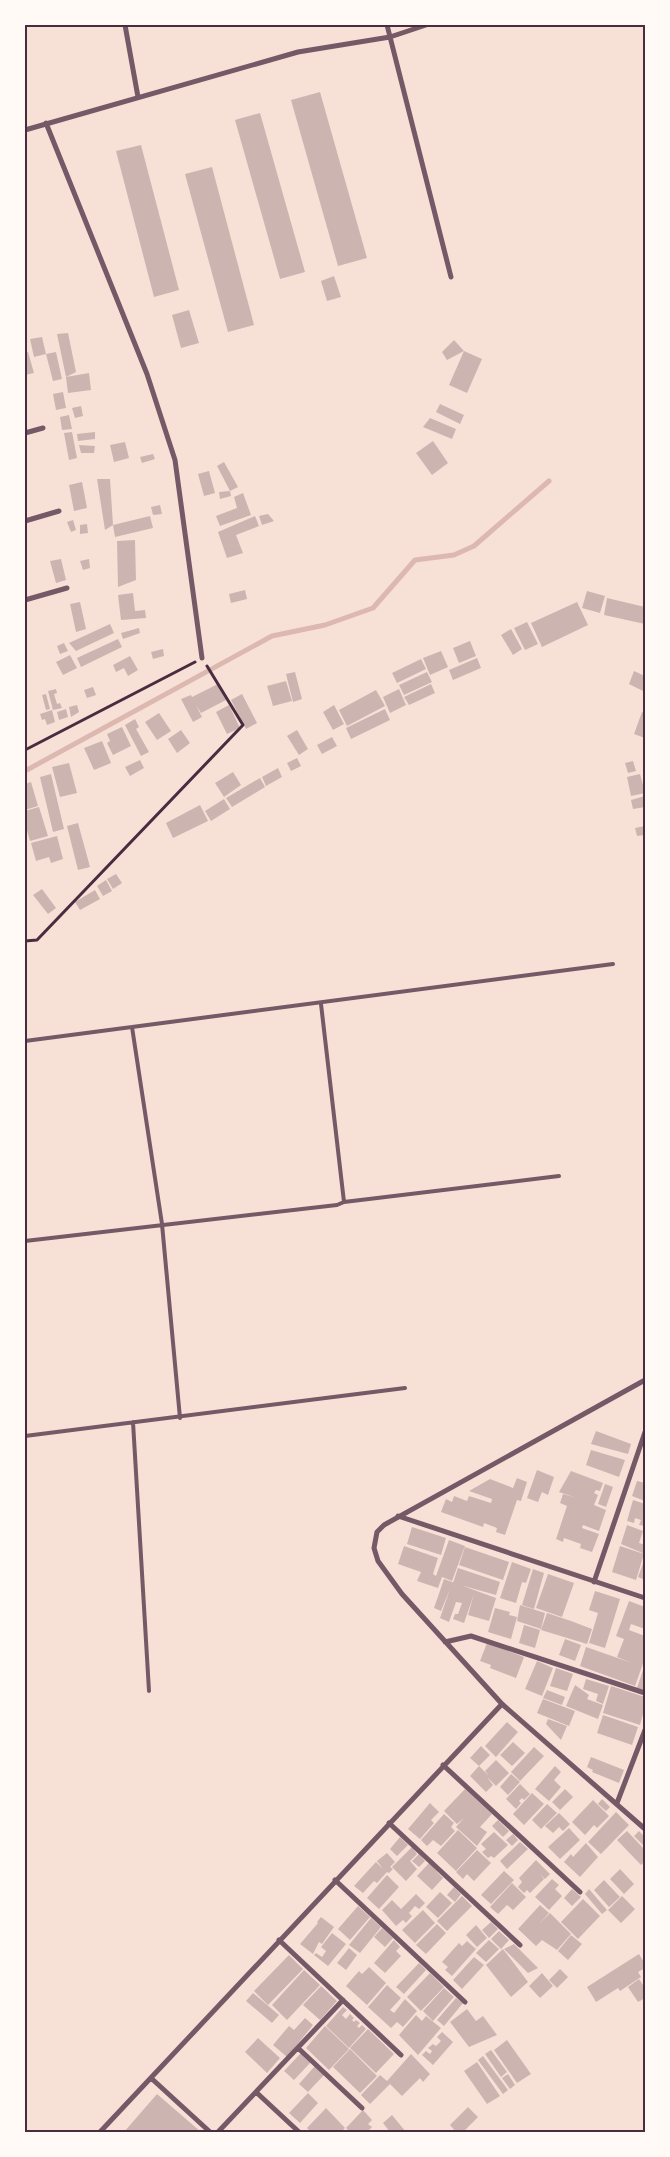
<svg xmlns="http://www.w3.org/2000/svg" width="670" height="2157" font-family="Overpass,sans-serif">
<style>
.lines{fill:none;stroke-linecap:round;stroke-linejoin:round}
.stream{stroke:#dcb8b0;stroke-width:5}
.building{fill:#ccb4b1}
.path{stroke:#4a2c40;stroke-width:3}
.service{stroke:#755966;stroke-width:4}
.minor{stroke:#755966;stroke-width:5}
.neatline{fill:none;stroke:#4a2c40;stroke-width:2}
</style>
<rect width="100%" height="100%" fill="#f7e1d7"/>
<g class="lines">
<!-- stream -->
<path class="stream" d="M 25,771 L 272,636 L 325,625 L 373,608 L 415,560 L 454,555 L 474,546 L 549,481"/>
</g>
<!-- building -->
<path class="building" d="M 320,92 L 367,258 L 338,266 L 291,100 Z
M 260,113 L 305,272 L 280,279 L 235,120 Z
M 141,145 L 179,290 L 154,297 L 116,151 Z
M 212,167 L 254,325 L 228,332 L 185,174 Z
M 334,276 L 341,297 L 327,301 L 321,281 Z
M 189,310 L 199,343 L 181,348 L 172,315 Z
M 68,333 L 76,372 L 66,377 L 57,334 Z
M 42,337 L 46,354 L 34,357 L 30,339 Z
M 454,340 L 464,351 L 447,360 L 442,352 Z
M 464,351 L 482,359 L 467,393 L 449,385 Z
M 25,352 L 28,352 L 34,373 L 25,375 Z
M 56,352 L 62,379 L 53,381 L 46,354 Z
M 89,373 L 91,390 L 68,393 L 66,377 Z
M 63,392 L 66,408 L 56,410 L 53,394 Z
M 440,404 L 464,415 L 460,424 L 436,412 Z
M 81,406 L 83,416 L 75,418 L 72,408 Z
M 69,415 L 72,429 L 62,430 L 60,417 Z
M 430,418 L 456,429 L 452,439 L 423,427 Z
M 72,432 L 77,458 L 69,460 L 64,433 Z
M 95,432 L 95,439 L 78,441 L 77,434 Z
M 433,441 L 448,463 L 432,475 L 416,453 Z
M 125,442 L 129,458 L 114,462 L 110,445 Z
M 79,445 L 95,446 L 94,453 L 81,453 Z
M 153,454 L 155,459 L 142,463 L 140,457 Z
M 224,462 L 238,487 L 230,491 L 217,466 Z
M 209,471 L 215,493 L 204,496 L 198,474 Z
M 97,479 L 110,479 L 113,525 L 105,530 Z
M 82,482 L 87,508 L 74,511 L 69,485 Z
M 230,491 L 231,496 L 220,499 L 219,492 Z
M 243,493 L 251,515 L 220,526 L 216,516 L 237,508 L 234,497 Z
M 160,505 L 162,514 L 153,515 L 151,507 Z
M 268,514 L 274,521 L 262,525 L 259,516 Z
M 150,516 L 153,528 L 115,537 L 113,525 Z
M 255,516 L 259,526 L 236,535 L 243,553 L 227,558 L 218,532 Z
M 73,520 L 76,530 L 71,532 L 67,522 Z
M 87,524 L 88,533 L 80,534 L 80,525 Z
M 135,540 L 136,580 L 118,587 L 117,541 Z
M 61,559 L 66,580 L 56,583 L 50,561 Z
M 89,559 L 90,568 L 83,570 L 80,561 Z
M 245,590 L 247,599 L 231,603 L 229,594 Z
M 587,591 L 605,596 L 600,613 L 582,608 Z
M 133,593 L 135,611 L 145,610 L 146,618 L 121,620 L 118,595 Z
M 607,598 L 645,607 L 645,624 L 604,615 Z
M 80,602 L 86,629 L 76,632 L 70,604 Z
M 577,602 L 588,625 L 542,647 L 531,623 Z
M 527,622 L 538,644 L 525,650 L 514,628 Z
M 110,624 L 114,633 L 76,651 L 69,643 Z
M 139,628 L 140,633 L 123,639 L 121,633 Z
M 511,629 L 522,649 L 513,655 L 501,635 Z
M 118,639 L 122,647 L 81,667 L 77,658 Z
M 470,641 L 476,656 L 459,663 L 453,648 Z
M 64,643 L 68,651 L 60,654 L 57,646 Z
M 163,649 L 164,656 L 153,659 L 151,652 Z
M 441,651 L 448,667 L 430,675 L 423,658 Z
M 70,655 L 77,668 L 63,675 L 56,662 Z
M 130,656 L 138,670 L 128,676 L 124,668 L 116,672 L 113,665 Z
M 477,658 L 481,668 L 453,680 L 449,670 Z
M 421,659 L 426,669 L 397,683 L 392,673 Z
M 634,671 L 645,676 L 645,692 L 629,684 Z
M 295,672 L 302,699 L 293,702 L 286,674 Z
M 427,672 L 432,682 L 404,695 L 399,685 Z
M 286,681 L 292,701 L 273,706 L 267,686 Z
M 218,684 L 226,700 L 201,713 L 196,705 L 202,717 L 193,722 L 181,699 L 191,695 L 192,697 Z
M 431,684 L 435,693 L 409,705 L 404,697 Z
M 93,687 L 96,695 L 87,698 L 84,690 Z
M 56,689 L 57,693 L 54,694 L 57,704 L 60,703 L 62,708 L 53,710 L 48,691 Z
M 399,689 L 406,705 L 390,713 L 383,697 Z
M 376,690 L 385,706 L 347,726 L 339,710 Z
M 46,694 L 50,709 L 46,710 L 42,695 Z
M 242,694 L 257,723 L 246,729 L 231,700 Z
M 77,705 L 79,712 L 71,717 L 69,707 Z
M 229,705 L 240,728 L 227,734 L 216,712 Z
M 334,705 L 344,724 L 333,730 L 323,712 Z
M 66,709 L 68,717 L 59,720 L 57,712 Z
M 385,709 L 390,720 L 351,739 L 346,728 Z
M 52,710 L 55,722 L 47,725 L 45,719 L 42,720 L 40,714 Z
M 642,712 L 645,713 L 645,738 L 634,734 Z
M 159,713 L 171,731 L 157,740 L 145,722 Z
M 135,719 L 139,727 L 136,729 L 149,752 L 141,756 L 125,725 Z
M 122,727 L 131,746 L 113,755 L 107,743 L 110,741 L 107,734 Z
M 181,730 L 190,743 L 177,753 L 168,739 Z
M 297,730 L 308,749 L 299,755 L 287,736 Z
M 332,737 L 337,746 L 322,754 L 317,745 Z
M 102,741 L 111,763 L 94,770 L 84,748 Z
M 297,758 L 301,766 L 291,771 L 287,763 Z
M 140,760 L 144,768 L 130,776 L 125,767 Z
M 633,761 L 636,771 L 628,773 L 625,763 Z
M 69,763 L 77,793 L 60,797 L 52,767 Z
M 278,768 L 282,777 L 266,786 L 262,777 Z
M 233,772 L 241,785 L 224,797 L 215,783 Z
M 51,774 L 64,829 L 53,832 L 40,777 Z
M 640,774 L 643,785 L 645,785 L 645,793 L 631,796 L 627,777 Z
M 260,778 L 265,787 L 232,807 L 226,798 Z
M 31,782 L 38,806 L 25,810 L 25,784 Z
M 645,796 L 645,807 L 633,809 L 631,800 Z
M 224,799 L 230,809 L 211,821 L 205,811 Z
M 200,805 L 208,821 L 173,838 L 166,823 Z
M 39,807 L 48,836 L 30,841 L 25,823 L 25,811 Z
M 78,823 L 90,867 L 78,870 L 67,826 Z
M 645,826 L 645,835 L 637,836 L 635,828 Z
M 57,836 L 63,859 L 51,863 L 49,857 L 36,861 L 31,843 Z
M 116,874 L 122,883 L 113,889 L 107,879 Z
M 106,880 L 112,891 L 103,896 L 97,886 Z
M 42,889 L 56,908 L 48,914 L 33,895 Z
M 95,890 L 100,899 L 80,910 L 75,902 Z
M 596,1431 L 631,1444 L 628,1454 L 591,1444 Z
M 591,1450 L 625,1460 L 619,1477 L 586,1465 Z
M 537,1470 L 554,1477 L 548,1495 L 542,1492 L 538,1502 L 527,1498 Z
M 571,1471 L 603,1483 L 600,1491 L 596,1490 L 594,1493 L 598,1495 L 594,1505 L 606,1510 L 599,1531 L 583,1525 L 582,1528 L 599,1534 L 592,1552 L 580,1548 L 581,1544 L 564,1538 L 563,1542 L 556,1539 L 567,1506 L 560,1503 L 563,1494 L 577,1498 L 559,1492 Z
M 517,1478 L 527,1482 L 521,1501 L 517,1500 L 505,1535 L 496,1532 L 497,1528 L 484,1523 L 483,1527 L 441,1512 L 446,1499 L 452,1502 L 454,1496 L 467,1501 L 469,1496 L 491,1503 L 492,1499 L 469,1491 L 490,1479 L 513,1488 Z
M 637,1481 L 645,1483 L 645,1501 L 632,1496 Z
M 605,1484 L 613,1487 L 606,1507 L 598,1504 Z
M 633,1500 L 645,1504 L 645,1526 L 639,1525 L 641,1520 L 635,1518 L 634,1523 L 627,1521 Z
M 627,1525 L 643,1531 L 639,1543 L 645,1545 L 645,1554 L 621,1544 Z
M 412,1527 L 446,1538 L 441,1555 L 407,1544 Z
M 449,1540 L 465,1546 L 452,1581 L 442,1577 L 438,1588 L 417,1581 L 421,1572 L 398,1564 L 404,1546 L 438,1558 L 433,1574 L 436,1576 Z
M 620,1546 L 644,1554 L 636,1580 L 612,1572 Z
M 465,1547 L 509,1562 L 503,1580 L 459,1565 Z
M 645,1558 L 645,1580 L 638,1577 Z
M 512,1562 L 531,1569 L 526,1583 L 522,1582 L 516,1603 L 500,1598 Z
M 458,1568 L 500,1582 L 496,1595 L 453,1583 Z
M 533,1569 L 544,1573 L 534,1609 L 522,1605 Z
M 548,1574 L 574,1583 L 562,1617 L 536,1608 Z
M 444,1579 L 496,1598 L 489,1621 L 468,1615 L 474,1594 L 464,1623 L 453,1619 L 455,1614 L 458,1614 L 462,1603 L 456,1602 L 449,1622 L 440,1618 L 450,1589 L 441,1611 L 434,1608 Z
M 595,1591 L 620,1599 L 605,1648 L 589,1643 L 598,1613 L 589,1610 Z
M 629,1601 L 645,1607 L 645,1629 L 631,1624 L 629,1630 L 645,1636 L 643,1646 L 645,1658 L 635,1686 L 580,1666 L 586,1647 L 632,1663 L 617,1657 L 624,1639 L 616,1636 Z
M 520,1605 L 545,1613 L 541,1629 L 517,1621 Z
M 495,1608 L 510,1612 L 509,1615 L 517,1617 L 511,1639 L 488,1632 Z
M 547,1613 L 571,1621 L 567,1632 L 571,1621 L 592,1629 L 587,1644 L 541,1630 Z
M 524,1625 L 540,1630 L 535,1648 L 519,1643 Z
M 565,1639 L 581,1645 L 575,1661 L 559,1655 Z
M 487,1643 L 524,1657 L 516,1678 L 490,1668 L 491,1665 L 480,1661 Z
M 537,1661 L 553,1668 L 542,1696 L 525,1689 Z
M 645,1664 L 645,1690 L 637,1688 Z
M 556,1668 L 573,1674 L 567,1691 L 550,1686 Z
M 586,1679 L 609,1686 L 603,1704 L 596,1701 L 598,1694 L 583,1689 Z
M 575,1685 L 589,1695 L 587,1699 L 603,1705 L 598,1719 L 566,1706 Z
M 611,1686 L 645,1697 L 645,1707 L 640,1725 L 603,1713 Z
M 547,1690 L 565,1697 L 562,1705 L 543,1698 Z
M 543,1699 L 575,1711 L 569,1726 L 537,1713 Z
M 603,1715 L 638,1727 L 632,1745 L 597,1733 Z
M 548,1719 L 567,1726 L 561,1740 L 546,1724 Z
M 507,1722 L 518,1732 L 496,1757 L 485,1746 Z
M 513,1742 L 525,1753 L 512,1766 L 500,1755 Z
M 481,1746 L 490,1755 L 479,1766 L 470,1758 Z
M 534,1747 L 544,1756 L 520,1781 L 511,1772 Z
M 591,1757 L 624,1770 L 619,1783 L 592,1772 L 593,1770 L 587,1767 Z
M 496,1760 L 509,1773 L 496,1786 L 487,1777 L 493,1785 L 486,1792 L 470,1776 L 479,1766 L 489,1776 L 485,1771 Z
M 555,1766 L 561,1772 L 554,1780 L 561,1787 L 549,1801 L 535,1789 Z
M 511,1774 L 520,1782 L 508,1795 L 500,1787 Z
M 520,1784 L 530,1794 L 524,1800 L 522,1798 L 519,1801 L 521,1803 L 516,1809 L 506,1799 Z
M 465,1789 L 492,1814 L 480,1827 L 487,1832 L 477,1846 L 456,1827 L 464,1818 L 457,1824 L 444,1811 Z
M 565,1789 L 573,1797 L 560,1810 L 552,1802 Z
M 532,1793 L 544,1804 L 524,1825 L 513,1814 Z
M 602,1799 L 610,1807 L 606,1811 L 598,1804 Z
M 593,1800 L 609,1816 L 597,1828 L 594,1825 L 585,1835 L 572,1822 Z
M 430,1803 L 439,1812 L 431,1820 L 434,1823 L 420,1839 L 408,1829 Z
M 547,1804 L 557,1813 L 541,1829 L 532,1820 Z
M 616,1812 L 629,1825 L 601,1854 L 588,1842 Z
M 559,1813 L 570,1824 L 563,1831 L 559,1827 L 553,1833 L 545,1826 Z
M 444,1814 L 454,1823 L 451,1827 L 455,1831 L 441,1846 L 433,1840 L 427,1846 L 421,1840 Z
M 498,1820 L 509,1831 L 503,1837 L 492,1826 Z
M 569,1828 L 580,1840 L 560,1859 L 548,1847 Z
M 458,1830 L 477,1848 L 456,1871 L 437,1853 Z
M 627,1831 L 645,1850 L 645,1861 L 641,1865 L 617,1840 Z
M 639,1831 L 645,1837 L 645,1847 L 634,1836 Z
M 494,1832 L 508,1845 L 494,1858 L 491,1856 L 488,1858 L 482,1852 L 486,1849 L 481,1844 Z
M 513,1834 L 518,1840 L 512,1846 L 506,1840 Z
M 400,1837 L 408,1845 L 397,1856 L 390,1849 Z
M 520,1842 L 528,1849 L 507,1869 L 500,1861 Z
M 586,1843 L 598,1857 L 580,1877 L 564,1862 L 571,1854 L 573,1857 Z
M 412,1847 L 417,1854 L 410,1861 L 417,1869 L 406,1881 L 392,1867 Z
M 477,1850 L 491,1863 L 474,1881 L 467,1874 L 463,1879 L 456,1872 Z
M 387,1853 L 395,1862 L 390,1867 L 393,1869 L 389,1873 L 387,1872 L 377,1883 L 374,1881 L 363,1893 L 354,1886 L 376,1862 L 383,1869 L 377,1861 Z
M 419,1854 L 425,1861 L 419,1867 L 412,1861 Z
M 536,1860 L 550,1874 L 545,1879 L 540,1874 L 544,1879 L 530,1893 L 527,1890 L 524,1893 L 518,1887 L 522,1882 L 519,1878 Z
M 429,1863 L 443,1878 L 432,1890 L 417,1876 Z
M 620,1869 L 634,1884 L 624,1894 L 610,1879 Z
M 504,1871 L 514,1880 L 491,1904 L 481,1895 Z
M 387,1875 L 399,1887 L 379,1909 L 367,1898 Z
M 552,1879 L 559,1885 L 555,1889 L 562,1896 L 549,1910 L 535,1897 Z
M 604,1880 L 620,1897 L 609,1907 L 594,1890 Z
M 512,1883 L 526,1897 L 513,1910 L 507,1905 L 498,1914 L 490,1907 Z
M 454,1887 L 461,1894 L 455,1902 L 447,1895 Z
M 572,1889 L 581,1897 L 572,1906 L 564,1898 Z
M 589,1889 L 607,1910 L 602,1914 L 585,1894 Z
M 440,1892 L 452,1903 L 438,1918 L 426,1907 Z
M 416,1894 L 425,1903 L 419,1909 L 415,1906 L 409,1913 L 412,1916 L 406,1923 L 403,1920 L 396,1926 L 382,1910 L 392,1900 L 401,1909 Z
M 462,1896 L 472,1906 L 447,1931 L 437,1921 Z
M 622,1896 L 635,1909 L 621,1923 L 608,1910 Z
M 583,1899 L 600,1916 L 578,1939 L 561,1922 Z
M 540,1905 L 549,1913 L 539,1924 L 550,1913 L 571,1934 L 557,1950 L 542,1940 L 536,1946 L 518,1929 Z
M 358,1906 L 370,1917 L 350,1940 L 338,1929 Z
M 423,1910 L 435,1923 L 415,1943 L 402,1930 Z
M 321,1917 L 334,1927 L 322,1944 L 319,1942 L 313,1954 L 300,1944 L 318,1923 L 317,1922 Z
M 371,1918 L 381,1927 L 360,1953 L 349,1945 Z
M 491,1922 L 498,1929 L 489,1938 L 482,1930 Z
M 437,1924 L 446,1933 L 426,1954 L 416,1945 Z
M 476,1925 L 487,1938 L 477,1947 L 466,1935 Z
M 382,1928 L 393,1938 L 385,1947 L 374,1937 Z
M 499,1931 L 509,1940 L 501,1949 L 491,1939 Z
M 332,1933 L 346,1944 L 328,1966 L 314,1955 L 316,1953 L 322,1957 L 326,1951 L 321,1947 Z
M 571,1935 L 582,1944 L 568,1960 L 558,1951 Z
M 394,1940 L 400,1947 L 396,1951 L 401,1956 L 385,1973 L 374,1963 Z
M 489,1940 L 499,1949 L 486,1962 L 476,1953 Z
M 467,1941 L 476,1949 L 452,1976 L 445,1970 L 448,1967 L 442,1962 L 459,1943 L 462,1946 Z
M 514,1944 L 538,1968 L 528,1973 L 504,1949 Z
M 349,1948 L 357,1955 L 346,1970 L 337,1963 Z
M 503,1949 L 528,1982 L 511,1997 L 486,1965 Z
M 639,1954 L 645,1964 L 645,1968 L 638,1972 L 641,1977 L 620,1991 L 618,1988 L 596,2002 L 587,1987 Z
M 289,1955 L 303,1969 L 268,2005 L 254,1991 Z
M 474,1957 L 484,1965 L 462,1989 L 453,1980 Z
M 419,1963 L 426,1970 L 404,1994 L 396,1987 Z
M 369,1967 L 386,1983 L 367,2005 L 346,1986 L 359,1971 L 362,1974 Z
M 560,1969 L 568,1977 L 557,1988 L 549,1980 Z
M 304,1970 L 320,1985 L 287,2020 L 272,2005 Z
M 430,1973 L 444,1987 L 421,2011 L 407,1997 Z
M 542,1973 L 553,1986 L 540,1998 L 529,1986 Z
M 639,1979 L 643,1985 L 645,1984 L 645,1998 L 638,2002 L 628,1987 Z
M 387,1985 L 401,1998 L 390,2010 L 394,2013 L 405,1999 L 417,2011 L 403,2027 L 397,2022 L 391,2028 L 368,2007 Z
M 321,1986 L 337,2001 L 320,2020 L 303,2005 Z
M 444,1988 L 454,1997 L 433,2021 L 423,2011 Z
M 253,1993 L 279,2015 L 272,2023 L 246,2001 Z
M 456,1998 L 463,2003 L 444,2026 L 437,2020 Z
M 343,2007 L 347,2010 L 342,2015 L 346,2019 L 350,2014 L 354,2018 L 352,2020 L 354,2022 L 356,2020 L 360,2023 L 357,2026 L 359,2028 L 362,2025 L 366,2029 L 349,2048 L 326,2026 Z
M 467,2009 L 476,2021 L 483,2016 L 497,2035 L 469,2047 L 450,2022 Z
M 416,2015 L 422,2021 L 426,2016 L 441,2028 L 418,2055 L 399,2035 Z
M 305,2018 L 313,2025 L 287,2057 L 273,2045 L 289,2026 L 294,2030 Z
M 325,2026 L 349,2049 L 329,2070 L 306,2048 Z
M 368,2029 L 394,2054 L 376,2073 L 350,2048 Z
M 442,2032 L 453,2042 L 433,2065 L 422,2055 L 426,2051 L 430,2054 L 432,2051 L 428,2048 L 433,2044 L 436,2046 L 441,2041 L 437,2037 Z
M 258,2038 L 280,2058 L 267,2073 L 245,2052 Z
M 507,2040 L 531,2074 L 517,2083 L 494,2050 Z
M 350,2049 L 377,2076 L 360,2093 L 333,2067 Z
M 491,2050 L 507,2072 L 501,2077 L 485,2054 Z
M 301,2053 L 311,2062 L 294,2080 L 284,2071 Z
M 411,2054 L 430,2074 L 423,2082 L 420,2078 L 402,2096 L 390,2084 L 370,2104 L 361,2095 L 380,2075 L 387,2081 Z
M 483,2056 L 508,2090 L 503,2094 L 478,2060 Z
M 477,2062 L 500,2096 L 487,2104 L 464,2071 Z
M 315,2066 L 325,2074 L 308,2092 L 299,2084 Z
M 508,2074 L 515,2085 L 510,2089 L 502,2078 Z
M 308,2093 L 318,2103 L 300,2123 L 289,2113 Z
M 157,2094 L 201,2132 L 124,2132 Z
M 468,2107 L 478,2117 L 463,2132 L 456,2132 L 450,2125 Z
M 326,2108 L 345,2128 L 341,2132 L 311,2132 L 307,2128 Z
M 363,2110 L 372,2120 L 368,2124 L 372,2127 L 367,2132 L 350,2132 L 346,2128 Z
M 392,2115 L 406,2132 L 390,2132 L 383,2123 Z"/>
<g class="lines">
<!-- path -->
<path class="path" d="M 25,750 L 195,662
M 25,941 L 37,940 L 243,725 L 207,666"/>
<!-- service -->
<path class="service" d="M 321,1004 L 344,1202
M 132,1027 L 162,1224 L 180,1418
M 25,1041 L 613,964
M 25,1241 L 337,1205 L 344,1202 L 559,1176
M 133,1422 L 149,1691
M 25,1436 L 405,1388"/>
<!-- minor -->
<path class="minor" d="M 125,25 L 138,97
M 387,25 L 451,277
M 46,123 L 147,374 L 175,460 L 202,658
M 25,130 L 298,52 L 390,37 L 426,25
M 25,433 L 43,428
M 25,521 L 59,511
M 25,600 L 67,588
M 645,1380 L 384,1525 L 377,1532 L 374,1548 L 378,1561 L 402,1594 L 502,1704 L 645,1829
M 398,1516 L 645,1598
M 594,1582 L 645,1432
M 445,1642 L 471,1636 L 645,1693
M 443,1765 L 580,1892
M 617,1803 L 645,1730
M 389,1823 L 520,1945
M 335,1880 L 465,2002
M 279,1940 L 401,2055
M 298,2048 L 362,2108
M 151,2078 L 210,2132
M 256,2092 L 299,2132
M 100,2132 L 502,1704
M 218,2132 L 343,2000"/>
</g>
<!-- border -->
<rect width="670" height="2157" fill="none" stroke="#fffaf5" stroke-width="52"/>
<rect x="26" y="26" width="618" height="2105" class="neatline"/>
</svg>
